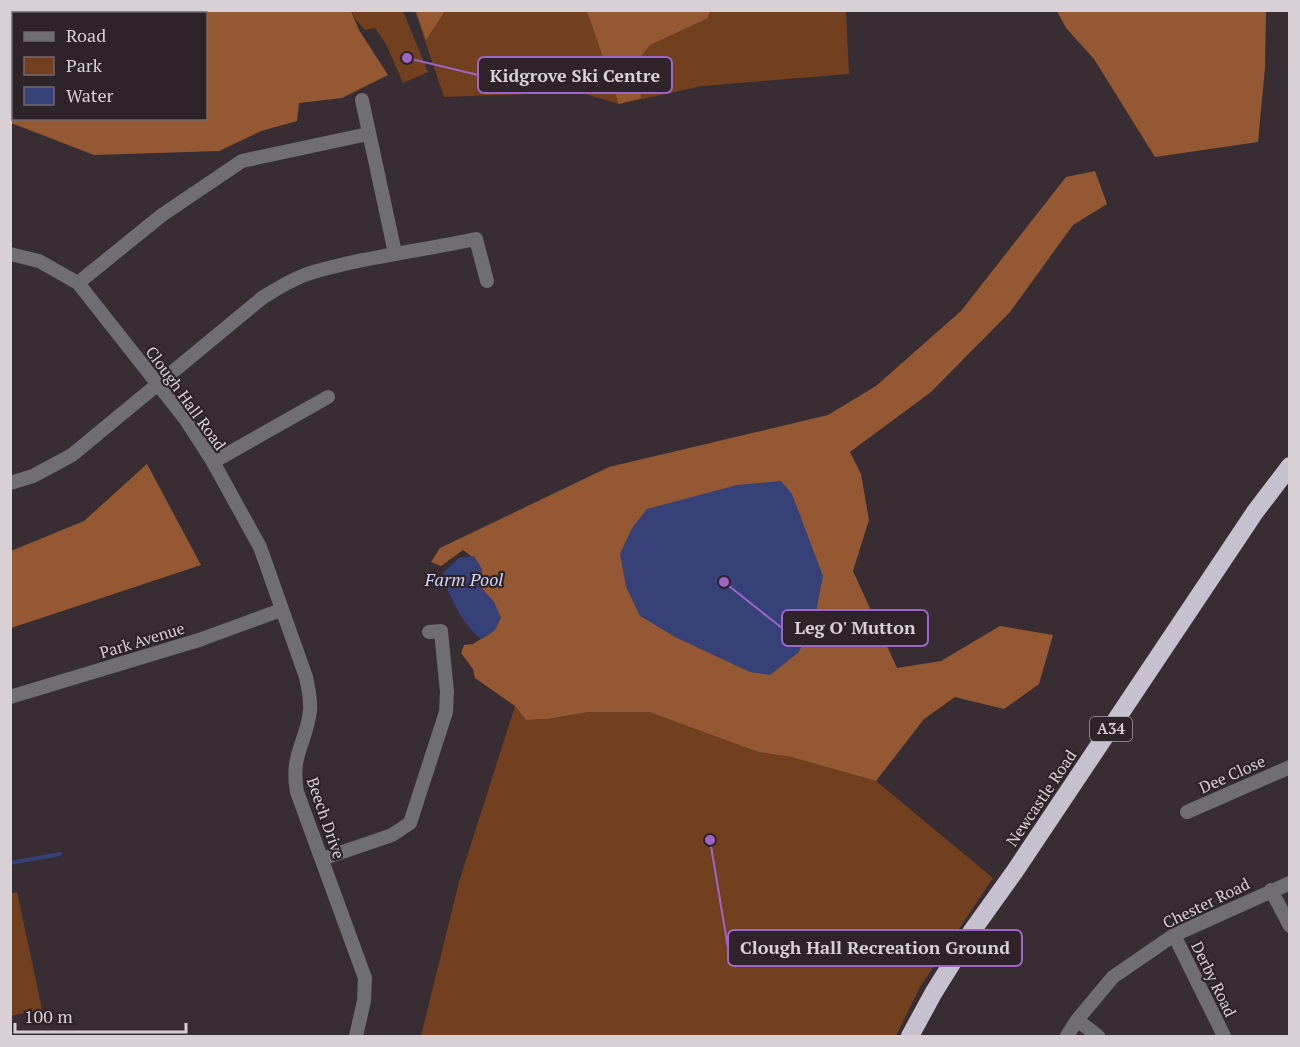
<svg xmlns="http://www.w3.org/2000/svg" width="1300" height="1047" font-family="'PT Serif',serif">
<style>
.green{fill:#72401f}
.forest{fill:#945933;fill-rule:evenodd}
.water{fill:#364178}
.lines{fill:none;stroke-linecap:round;stroke-linejoin:round}
.stream{stroke:#364178;stroke-width:4}
.minor{stroke:#706d73;stroke-width:14}
.highway{stroke:#c7c0ce;stroke-width:18}
.labels{text-anchor:middle;stroke-width:4.5;stroke-linejoin:round;paint-order:stroke}
.shield{fill:#2f232a;stroke:#a59ca2;stroke-width:1.5}
.shield-label{font-size:15px;font-weight:bold;fill:#d8d0d5}
.street-label{font-size:16px;fill:#d8d0d5;stroke:#2f232a}
.water-label{font-size:18px;font-style:italic;fill:#cbd5f8;stroke:#2f232a}
.leader{fill:none;stroke:#9c65c7;stroke-width:2}
.callout-dot{fill:#9c65c7;stroke:#2f232a;stroke-width:2}
.callout{fill:#2f232a;stroke:#9c65c7;stroke-width:2}
.callout-label{font-size:18px;text-anchor:middle;font-weight:bold;fill:#d8d0d5}
</style>
<rect width="100%" height="100%" fill="#392d34"/>
<!-- green -->
<path class="green" d="M 352,11 L 403,11 L 428,72 L 403,83 L 386,44 L 375,28 L 365,30 L 355,19 Z
M 415,11 L 846,11 L 849,74 L 702,86 L 619,104 L 579,92 L 444,97 Z
M 515,706 L 526,720 L 548,719 L 589,712 L 649,712 L 758,752 L 791,757 L 876,781 L 993,878 L 920,987 L 896,1036 L 421,1036 L 459,882 Z
M 17,892 L 42,1009 L 11,1016 L 11,893 Z"/>
<!-- forest -->
<path class="forest" d="M 10,11 L 351,11 L 359,30 L 388,75 L 342,98 L 299,103 L 297,121 L 261,131 L 219,151 L 94,155 L 11,123 ZM 14,14 L 206,14 L 206,118 L 14,118 Z
M 416,11 L 445,11 L 426,40 Z
M 587,11 L 587,10 L 710,11 L 708,18 L 650,45 L 636,63 L 641,98 L 619,104 Z
M 1057,11 L 1266,11 L 1265,67 L 1258,142 L 1155,157 L 1094,59 L 1066,28 Z
M 1095,171 L 1107,204 L 1073,225 L 1010,312 L 931,392 L 850,452 L 861,474 L 869,520 L 853,571 L 897,668 L 941,661 L 1000,626 L 1053,635 L 1039,684 L 1004,709 L 955,697 L 924,719 L 876,781 L 791,757 L 758,752 L 649,712 L 589,712 L 548,719 L 526,720 L 515,706 L 475,678 L 473,669 L 461,653 L 464,645 L 473,644 L 495,630 L 494,602 L 482,589 C 482,567 481,563 463,550 L 441,566 L 431,562 L 440,548 L 609,467 L 828,415 L 876,386 L 961,311 L 1066,177 Z
M 147,464 L 201,565 L 11,628 L 11,551 L 84,521 Z"/>
<!-- water -->
<path class="water" d="M 781,481 L 792,494 L 823,576 L 815,616 L 799,652 L 770,675 L 750,672 L 677,638 L 640,616 L 626,587 L 620,554 L 632,528 L 647,509 L 737,485 Z
M 474,556 L 482,569 L 482,589 L 494,602 L 501,618 L 495,630 L 482,639 C 464,628 447,593 443,573 L 459,558 Z"/>
<g class="lines">
<!-- stream -->
<path class="stream" d="M 10,863 L 60,854"/>
<!-- minor -->
<path class="minor" d="M 362,100 L 395,253
M 10,254 L 39,261 L 78,283 L 186,420 L 213,462 L 260,547 L 306,677 C 308,688 311,698 310,710 C 307,742 290,754 297,792 L 365,978 L 364,1001 L 356,1036
M 78,283 L 162,215 L 242,161 L 368,134
M 213,462 L 328,397
M 10,483 L 33,476 L 72,455 L 262,298 C 276,289 291,280 307,274 C 362,257 420,251 476,239 L 487,281
M 10,697 L 199,640 L 281,610
M 1187,812 L 1290,767
M 322,859 L 392,835 L 410,823 L 446,712 L 447,692 L 441,631 L 429,632
M 1271,890 L 1290,926
M 1174,935 L 1224,1036
M 1077,1020 L 1098,1036
M 1067,1036 L 1077,1020 L 1113,977 L 1174,935 L 1290,883"/>
<!-- highway -->
<path class="highway" d="M 910,1036 L 934,992 L 972,931 L 1015,871 L 1255,512 L 1290,466"/>
</g>
<g class="labels">
<!-- shield labels -->
<rect class="shield" x="1090" y="717" width="42" height="24" rx="4.5"/>
<g class="shield-label">
<text x="1111" y="734">A34</text>
</g>
<!-- street labels -->
<g class="street-label">
<text transform="translate(186 398) rotate(54)" y="6">Clough Hall Road</text>
<text transform="translate(142 640) rotate(-17)" y="6">Park Avenue</text>
<text transform="translate(1232 774) rotate(-24)" y="6">Dee Close</text>
<text transform="translate(1041 798) rotate(-56)" y="6">Newcastle Road</text>
<text transform="translate(326 818) rotate(71)" y="6">Beech Drive</text>
<text transform="translate(1206 903) rotate(-26)" y="6">Chester Road</text>
<text transform="translate(1214 979) rotate(64)" y="6">Derby Road</text>
</g>
<!-- water labels -->
<g class="water-label">
<text x="464" y="586">Farm Pool</text>
</g>
</g>
<!-- callouts -->
<path class="leader" d="M407 58L478 75M724 582L782 628M710 840L728 948"/>
<g class="callout-dot">
<circle cx="407" cy="58" r="6"/>
<circle cx="724" cy="582" r="6"/>
<circle cx="710" cy="840" r="6"/>
</g>
<g class="callout">
<rect x="478" y="57" width="194" height="36" rx="6"/>
<rect x="782" y="610" width="146" height="36" rx="6"/>
<rect x="728" y="930" width="294" height="36" rx="6"/>
</g>
<g class="callout-label">
<text x="575" y="82">Kidgrove Ski Centre</text>
<text x="855" y="634">Leg O' Mutton</text>
<text x="875" y="954">Clough Hall Recreation Ground</text>
</g>
<!-- border -->
<rect width="1300" height="1047" fill="none" stroke="#d8d0d5" stroke-width="24"/>
<!-- legend -->
<rect x="12" y="12" width="195" height="108" fill="#2f232a" stroke="#73686e" stroke-width="1.5"/>
<rect x="24" y="32" width="30" height="9" fill="#706d73" stroke="#73686e" stroke-width="1.5"/>
<text x="66" y="42" font-size="18" fill="#d8d0d5">Road</text>
<rect x="24" y="57" width="30" height="18" fill="#72401f" stroke="#73686e" stroke-width="1.5"/>
<text x="66" y="72" font-size="18" fill="#d8d0d5">Park</text>
<rect x="24" y="87" width="30" height="18" fill="#364178" stroke="#73686e" stroke-width="1.5"/>
<text x="66" y="102" font-size="18" fill="#d8d0d5">Water</text>
<!-- scale -->
<path d="M15 1023v9h171v-9" fill="none" stroke="#d8d0d5" stroke-width="3"/>
<text x="24" y="1023" font-size="18" fill="#d8d0d5" stroke="#2f232a" stroke-width="4.5" paint-order="stroke">100 m</text>
</svg>
